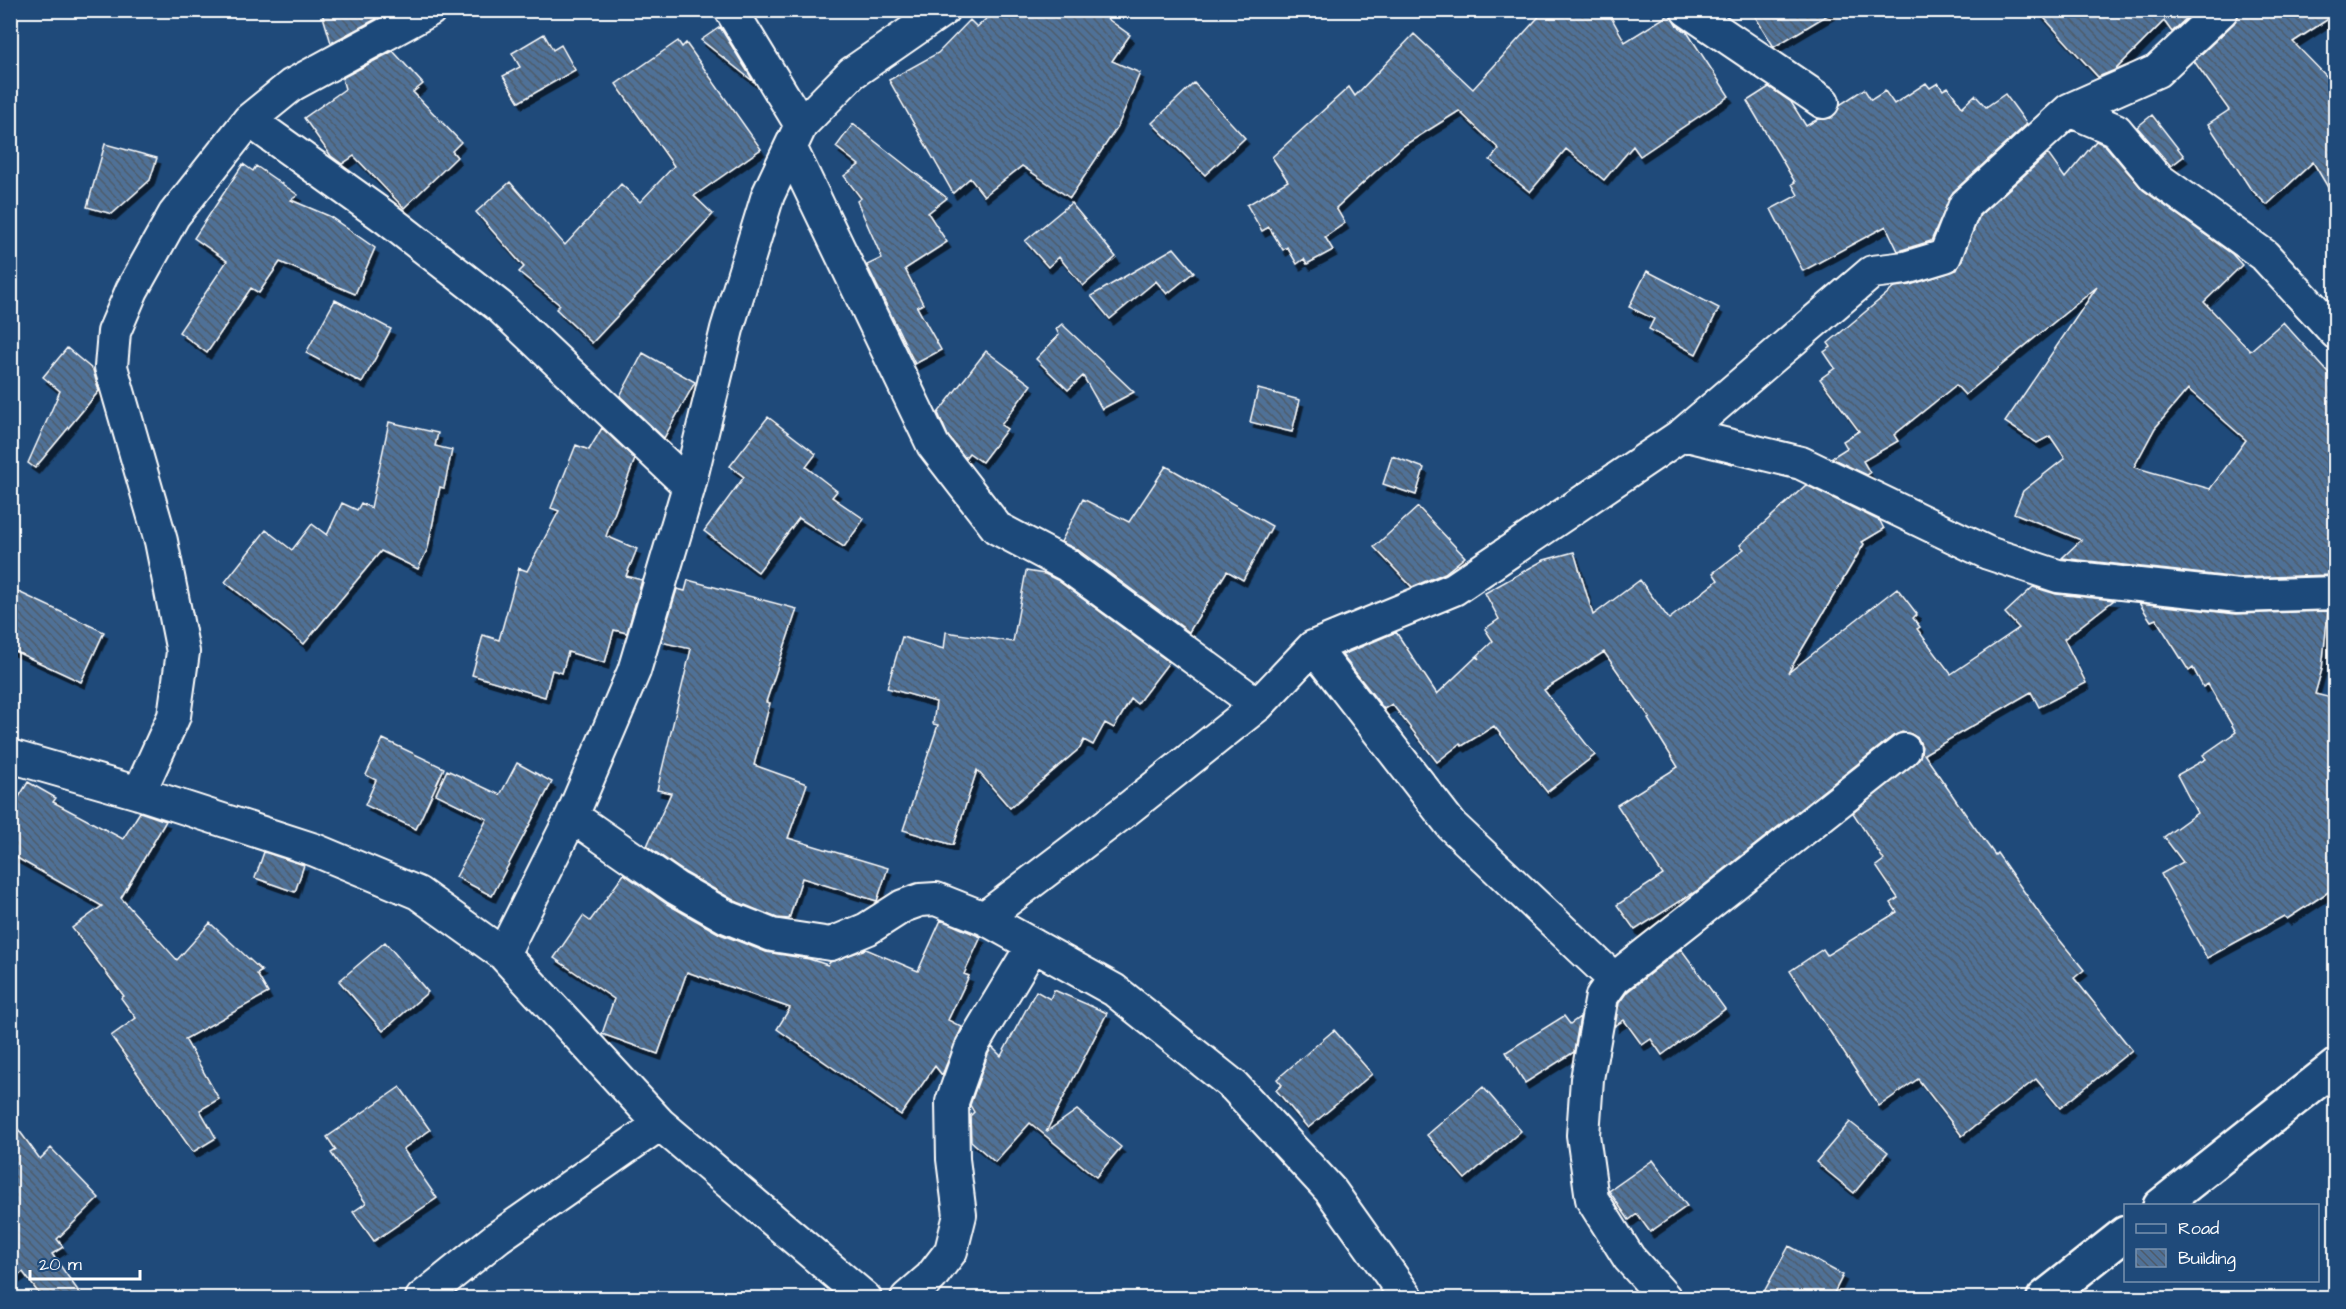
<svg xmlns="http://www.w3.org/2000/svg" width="2346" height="1309" font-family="'Architects Daughter',sans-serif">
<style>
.building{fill:url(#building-back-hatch);stroke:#fff;stroke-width:1.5;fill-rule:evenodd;filter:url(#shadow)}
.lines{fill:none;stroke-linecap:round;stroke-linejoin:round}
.minor-casing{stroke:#fff;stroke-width:36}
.primary-casing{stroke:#fff;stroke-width:38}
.minor{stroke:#1f4a7a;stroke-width:32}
.primary{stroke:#1f4a7a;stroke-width:33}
</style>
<defs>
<pattern id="building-back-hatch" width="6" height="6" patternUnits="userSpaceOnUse" patternTransform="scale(1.5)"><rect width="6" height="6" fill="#507197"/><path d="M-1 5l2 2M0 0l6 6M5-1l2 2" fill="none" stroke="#4e5b6a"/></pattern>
<filter id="shadow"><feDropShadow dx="3.5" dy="6" stdDeviation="0" flood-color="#0009"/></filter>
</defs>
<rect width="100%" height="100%" fill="#1f4a7a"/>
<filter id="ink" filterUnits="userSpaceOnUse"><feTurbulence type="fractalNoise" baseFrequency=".0167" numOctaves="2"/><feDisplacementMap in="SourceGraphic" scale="12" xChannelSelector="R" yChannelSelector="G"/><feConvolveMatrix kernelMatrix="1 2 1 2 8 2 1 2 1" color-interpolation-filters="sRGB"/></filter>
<g filter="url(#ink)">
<!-- building -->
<path class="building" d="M 321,10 L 373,10 L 376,19 L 331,43 Z
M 996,10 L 1095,10 L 1130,35 L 1112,61 L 1140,73 L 1118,126 L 1070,198 L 1022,166 L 984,196 L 970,178 L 953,193 L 889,80 L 938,53 L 970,20 L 977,27 Z
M 1545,10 L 1607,10 L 1625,42 L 1670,14 L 1676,25 L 1687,32 L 1729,96 L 1640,156 L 1633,146 L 1604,180 L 1566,149 L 1530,192 L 1490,160 L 1499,149 L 1459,111 L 1403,146 L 1336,208 L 1345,223 L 1325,237 L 1333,250 L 1307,264 L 1304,259 L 1297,264 L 1287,247 L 1283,250 L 1269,227 L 1262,231 L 1247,205 L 1288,181 L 1272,157 L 1349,87 L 1355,96 L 1414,34 L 1473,89 Z
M 1751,10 L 1836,10 L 1774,47 Z
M 2037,10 L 2195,10 L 2172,32 L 2164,21 L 2115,70 L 2098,77 Z
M 2239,10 L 2336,10 L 2336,14 L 2293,42 L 2336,86 L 2336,201 L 2313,162 L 2267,205 L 2250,188 L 2208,124 L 2229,110 L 2194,61 L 2234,23 Z
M 720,27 L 754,82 L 701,40 Z
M 544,34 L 553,50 L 561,45 L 575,70 L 519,102 L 503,76 L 520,67 L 512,53 Z
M 678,41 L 682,47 L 686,43 L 761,149 L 694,196 L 713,214 L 592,343 L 556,309 L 560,305 L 519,272 L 524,267 L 476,212 L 510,182 L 565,245 L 621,184 L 640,202 L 674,166 L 616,84 Z
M 393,51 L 423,84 L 413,92 L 461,142 L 452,151 L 457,157 L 404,208 L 354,156 L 342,164 L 331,156 L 304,118 L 345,89 L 342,78 Z
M 1194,83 L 1245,138 L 1205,175 L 1152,123 Z
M 1926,83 L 1930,88 L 1938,83 L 1943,90 L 1948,87 L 1962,107 L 1975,95 L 1986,107 L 2005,94 L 2027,124 L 1953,192 L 1931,241 L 1898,251 L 1886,226 L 1803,271 L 1771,209 L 1798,195 L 1792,184 L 1795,182 L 1747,101 L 1769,87 L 1791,102 L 1806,126 L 1818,119 L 1831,118 L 1841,104 L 1864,89 L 1871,100 L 1885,91 L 1894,104 Z
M 2152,115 L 2184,156 L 2171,166 L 2137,127 Z
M 853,124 L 947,198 L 928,213 L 947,242 L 905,269 L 923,304 L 917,307 L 941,350 L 915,364 L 867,265 L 882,258 L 857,201 L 861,198 L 844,176 L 859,165 L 836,147 Z
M 2096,141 L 2105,145 L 2143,190 L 2232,254 L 2242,265 L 2204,302 L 2250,351 L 2283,322 L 2336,381 L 2336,572 L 2333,571 L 2332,575 L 2239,578 L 2062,558 L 2081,540 L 2014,513 L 2023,491 L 2065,458 L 2050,436 L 2037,443 L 2005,422 L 2097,287 L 1965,395 L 1956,385 L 1894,435 L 1898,441 L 1863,461 L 1870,473 L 1867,475 L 1831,458 L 1847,448 L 1843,441 L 1859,431 L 1820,379 L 1835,368 L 1824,352 L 1831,347 L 1828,343 L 1895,287 L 1910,285 L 1957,270 L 1980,215 L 2048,154 L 2065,178 ZM 2188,389 L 2246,440 L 2210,489 L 2134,467 L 2155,428 Z
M 105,144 L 157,158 L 150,180 L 112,214 L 87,207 Z
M 243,164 L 253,171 L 256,166 L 298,195 L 291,200 L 329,216 L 375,248 L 355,294 L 280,262 L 259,293 L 251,288 L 207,353 L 179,332 L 227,261 L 194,238 Z
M 1071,203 L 1116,257 L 1083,286 L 1059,257 L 1048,267 L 1025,241 Z
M 1174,248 L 1194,272 L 1167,294 L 1156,281 L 1110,319 L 1091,296 Z
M 1647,271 L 1719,308 L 1696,354 L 1649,329 L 1654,319 L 1629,307 Z
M 335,300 L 391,329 L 362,383 L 306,353 Z
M 1062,324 L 1066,328 L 1134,392 L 1102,409 L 1083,376 L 1068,390 L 1036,359 L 1059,335 L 1056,329 Z
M 67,348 L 93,370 L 99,391 L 35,468 L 28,463 L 60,391 L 43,377 Z
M 986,351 L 1031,385 L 1001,425 L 1007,429 L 982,462 L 969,453 L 965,458 L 948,436 L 938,413 Z
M 643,353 L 695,382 L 664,438 L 620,396 Z
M 1258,389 L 1300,400 L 1292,432 L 1250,422 Z
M 768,417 L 816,454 L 806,467 L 837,491 L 832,497 L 864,519 L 844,547 L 799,518 L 758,572 L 704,531 L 744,477 L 730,466 Z
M 389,422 L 438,433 L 435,446 L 452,450 L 444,488 L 440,487 L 428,548 L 418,569 L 381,551 L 304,644 L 225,582 L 266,530 L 292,550 L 312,524 L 327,535 L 342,503 L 357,510 L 361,503 L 371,508 Z
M 602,428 L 635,459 L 606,536 L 637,549 L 626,576 L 642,580 L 627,633 L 614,630 L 605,663 L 568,652 L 562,673 L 552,670 L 545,697 L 472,675 L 483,635 L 499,640 L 519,568 L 527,571 L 559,511 L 551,508 L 576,445 L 589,450 Z
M 1392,456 L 1424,468 L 1416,495 L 1383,484 Z
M 1166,466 L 1272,526 L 1243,580 L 1227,571 L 1189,632 L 1078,550 L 1061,542 L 1083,499 L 1129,522 Z
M 1806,485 L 1880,521 L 1884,529 L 1862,542 L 1864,544 L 1788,673 L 1897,588 L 1917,614 L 1913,618 L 1920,627 L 1917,629 L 1951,674 L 2019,628 L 2005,613 L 2033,587 L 2056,594 L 2114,600 L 2064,639 L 2086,683 L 2039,707 L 2031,692 L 1924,754 L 1973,825 L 1995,855 L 1997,853 L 2046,923 L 2084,970 L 2074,978 L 2132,1050 L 2060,1108 L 2036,1079 L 1962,1136 L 1918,1079 L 1879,1106 L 1790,971 L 1823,949 L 1827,955 L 1897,912 L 1891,903 L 1898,898 L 1876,866 L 1884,860 L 1853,813 L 1920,757 L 1922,747 L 1918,738 L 1911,734 L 1902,732 L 1893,736 L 1698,890 L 1635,930 L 1617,905 L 1663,875 L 1617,805 L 1678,767 L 1648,719 L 1650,718 L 1604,652 L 1544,690 L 1595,755 L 1547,792 L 1494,726 L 1462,746 L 1460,744 L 1437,762 L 1392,704 L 1384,709 L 1342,655 L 1396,632 L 1437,694 L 1476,657 L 1479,659 L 1477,656 L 1493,641 L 1485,629 L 1499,619 L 1485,593 L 1544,560 L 1574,552 L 1593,615 L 1640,580 L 1669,619 L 1718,580 L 1713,573 L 1744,549 L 1740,545 Z
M 1418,507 L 1465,557 L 1445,573 L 1412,587 L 1374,547 Z
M 1026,571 L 1045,574 L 1057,580 L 1169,662 L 1137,704 L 1131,699 L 1114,728 L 1105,723 L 1093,745 L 1084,740 L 1080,748 L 1010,808 L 977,770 L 953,845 L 903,830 L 938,725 L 933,724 L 936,702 L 887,688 L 902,637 L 944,649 L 946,632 L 1013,642 Z
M 688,580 L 797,609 L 766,702 L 770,703 L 754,765 L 807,784 L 788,838 L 888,868 L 877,901 L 802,878 L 789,919 L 777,918 L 735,901 L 686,873 L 647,846 L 671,793 L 657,790 L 691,649 L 661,642 L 677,589 L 685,591 Z
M 10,588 L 104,632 L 81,682 L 10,649 Z
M 2139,603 L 2236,614 L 2328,611 L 2322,669 L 2315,694 L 2336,699 L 2336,887 L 2287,919 L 2284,916 L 2207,958 L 2161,874 L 2183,862 L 2164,837 L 2197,813 L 2177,775 L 2206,759 L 2203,755 L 2236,732 L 2208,684 L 2203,687 L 2193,668 L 2189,671 L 2156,619 L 2151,621 Z
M 383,739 L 444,768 L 416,829 L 365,805 L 376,780 L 366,775 Z
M 517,763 L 552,782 L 492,896 L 456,877 L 487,819 L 436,794 L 447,770 L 500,795 Z
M 28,782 L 56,798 L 53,802 L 123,839 L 140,812 L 166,821 L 121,898 L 177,960 L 210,923 L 262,971 L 257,974 L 268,993 L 185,1039 L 219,1099 L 200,1110 L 216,1138 L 193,1152 L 111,1036 L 136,1018 L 121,998 L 124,996 L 72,928 L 102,906 L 10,854 L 10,812 Z
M 264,852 L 304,865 L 295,892 L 255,878 Z
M 624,874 L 667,904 L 720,934 L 766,952 L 809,959 L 828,965 L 830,962 L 866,949 L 918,971 L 941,920 L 981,937 L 964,974 L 969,976 L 948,1020 L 962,1027 L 942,1075 L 935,1066 L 901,1115 L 777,1029 L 790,1008 L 687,972 L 658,1054 L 602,1034 L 614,999 L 554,958 L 583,916 L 590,921 Z
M 385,942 L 428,992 L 383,1031 L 339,981 Z
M 1681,949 L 1725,1009 L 1662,1055 L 1651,1039 L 1642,1045 L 1624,1020 L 1615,1026 L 1619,1003 L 1627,992 Z
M 1054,990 L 1107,1013 L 1046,1132 L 1077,1110 L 1121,1147 L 1096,1177 L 1030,1123 L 995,1162 L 971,1141 L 970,1116 L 974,1112 L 970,1105 L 988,1054 L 992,1047 L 1001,1056 L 1036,991 L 1050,999 Z
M 1564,1016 L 1570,1024 L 1580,1017 L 1574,1052 L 1525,1083 L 1506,1052 Z
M 1334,1030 L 1372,1074 L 1308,1128 L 1276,1090 L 1282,1085 L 1277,1079 Z
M 400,1087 L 430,1130 L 403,1149 L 437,1198 L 374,1241 L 353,1212 L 366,1203 L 331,1153 L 336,1150 L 327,1137 Z
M 1483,1087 L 1521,1131 L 1465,1179 L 1427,1135 Z
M 10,1118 L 40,1159 L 51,1148 L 99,1198 L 57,1239 L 63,1247 L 52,1254 L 84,1299 L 43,1299 L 23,1272 L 10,1281 Z
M 1850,1122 L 1888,1152 L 1854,1193 L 1816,1162 Z
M 1653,1160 L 1687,1206 L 1650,1232 L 1637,1214 L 1629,1220 L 1609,1191 Z
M 1789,1246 L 1843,1275 L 1831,1299 L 1760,1299 Z"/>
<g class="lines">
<!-- minor casing -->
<g class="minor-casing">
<path id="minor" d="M 731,10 L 801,125
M 1687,10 L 1823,102
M 2069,110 L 2116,130 L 2154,176 L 2264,255 L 2336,333
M 249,120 L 386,218 L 499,306 L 689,486
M 791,149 L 933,445 L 997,528 L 1067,565 L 1258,705
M 1683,434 L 1801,463 L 1988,553 L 2058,576 L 2238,596 L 2336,593
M 1313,647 L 1452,826 L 1614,979
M 10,756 L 139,793 L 315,850 L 418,893 L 503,954 L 660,1124 L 865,1298
M 139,793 L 174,716 L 183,652 L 161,541 L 111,367 L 114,332 L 132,290 L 174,215 L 249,120 L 292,85 L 430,10
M 572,816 L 676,888 L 727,917 L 772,935 L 831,944 L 867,929 L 903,906 L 920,900 L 936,899 L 984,918 L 1114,990 L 1234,1086 L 1331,1191 L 1407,1298
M 984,918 L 1125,811 L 1258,705 L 1313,647 L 1454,589 L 1683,434 L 1872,272 L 1905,268 L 1945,256 L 1965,205 L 2069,110 L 2157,71 L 2222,10
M 503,954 L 572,816 L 634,671 L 689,486 L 727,329 L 768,195 L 801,125 L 852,73 L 943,10
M 422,1298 L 498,1237 L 660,1124
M 907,1298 L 931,1277 L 951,1251 L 960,1215 L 953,1159 L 952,1102 L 972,1046 L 1033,945
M 1665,1298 L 1629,1258 L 1592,1199 L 1583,1135 L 1587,1079 L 1602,996 L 1614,979 L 1904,750"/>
</g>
<!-- primary casing -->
<g class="primary-casing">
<path id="primary" d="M 2160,1206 L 2336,1066
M 2044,1298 L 2126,1233"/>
</g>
<!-- minor -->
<use href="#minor" class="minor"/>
<!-- primary -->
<use href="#primary" class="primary"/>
</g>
</g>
<!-- margin -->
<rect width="2346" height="1309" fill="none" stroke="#1f4a7a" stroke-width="36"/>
<rect x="18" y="18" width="2310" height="1273" fill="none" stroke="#fff" stroke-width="2" filter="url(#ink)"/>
<!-- legend -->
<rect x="2124" y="1204" width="195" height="78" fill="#1f4a7a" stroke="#7992af" stroke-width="1.5"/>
<rect x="2136" y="1224" width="30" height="9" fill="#1f4a7a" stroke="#7992af" stroke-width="1.5"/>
<text x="2178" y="1234" font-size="18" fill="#ffffff">Road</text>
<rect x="2136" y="1249" width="30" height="18" fill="url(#building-back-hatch)" stroke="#7992af" stroke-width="1.5"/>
<text x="2178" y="1264" font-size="18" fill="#ffffff">Building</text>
<!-- scale -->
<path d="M30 1270v9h110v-9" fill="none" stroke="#ffffff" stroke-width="3"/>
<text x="39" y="1270" font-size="18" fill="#ffffff" stroke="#1f4a7a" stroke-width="4.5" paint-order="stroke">20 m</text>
</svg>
